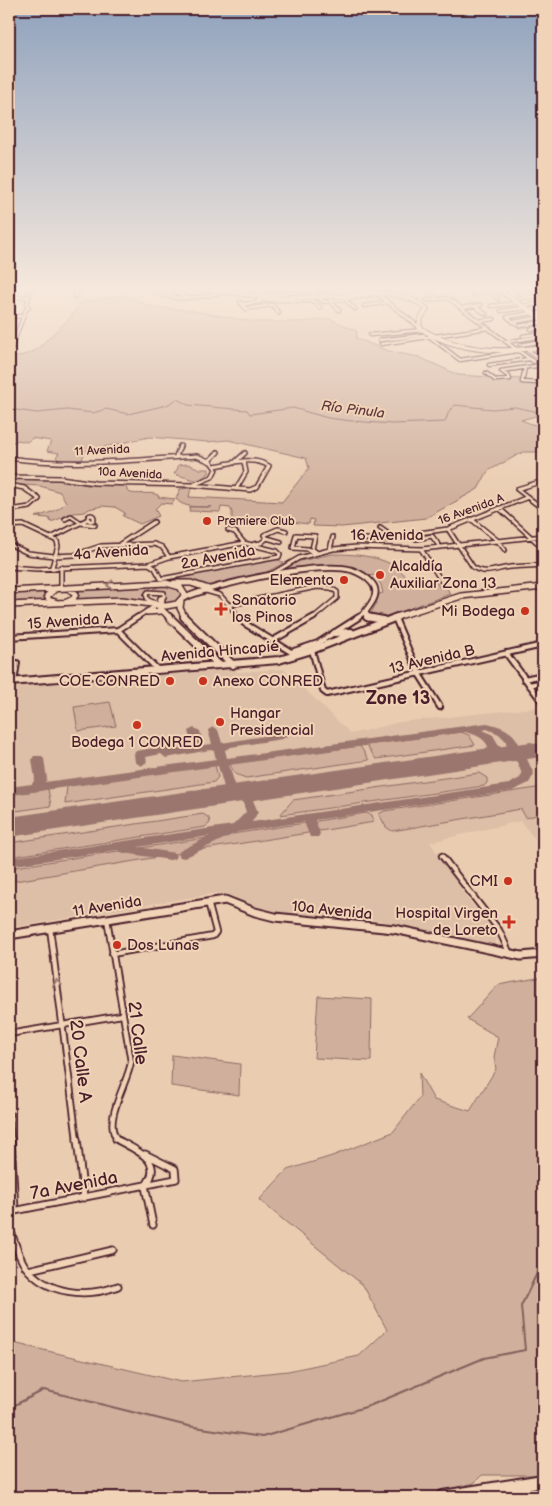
<svg xmlns="http://www.w3.org/2000/svg" width="552" height="1506" font-family="'Balsamiq Sans',sans-serif">
<style>
.built{fill:#ddbea6}
.green{fill:#d0b09c;stroke:#8d6864}
.lines{fill:none;stroke-linecap:round;stroke-linejoin:round}
.stream-far1{stroke:#845e5c;stroke-width:1}
.stream{stroke:#845e5c;stroke-width:2}
.taxiway{fill:#9a766e;fill-rule:evenodd}
.runway{fill:#9a766e;fill-rule:evenodd}
.street-far4-casing{stroke:#4a1f2b;stroke-width:5}
.street-far3-casing{stroke:#4a1f2b;stroke-width:6}
.street-far2-casing{stroke:#4a1f2b;stroke-width:8}
.street-far1-casing{stroke:#4a1f2b;stroke-width:8}
.street-casing{stroke:#4a1f2b;stroke-width:9}
.secondary-far2-casing{stroke:#4a1f2b;stroke-width:6}
.secondary-far1-casing{stroke:#4a1f2b;stroke-width:8}
.secondary-casing{stroke:#4a1f2b;stroke-width:11}
.primary-far1-casing{stroke:#4a1f2b;stroke-width:8}
.primary-casing{stroke:#4a1f2b;stroke-width:10}
.highway-casing{stroke:#4a1f2b;stroke-width:16}
.street-far4{stroke:#f1d4b7;stroke-width:2.5}
.street-far3{stroke:#f1d4b7;stroke-width:3}
.street-far2{stroke:#f1d4b7;stroke-width:4}
.street-far1{stroke:#f1d4b7;stroke-width:4.5}
.street{stroke:#f1d4b7;stroke-width:5.5}
.secondary-far2{stroke:#f1d4b7;stroke-width:4}
.secondary-far1{stroke:#f1d4b7;stroke-width:4.5}
.secondary{stroke:#f1d4b7;stroke-width:7}
.primary-far1{stroke:#f1d4b7;stroke-width:5}
.primary{stroke:#f1d4b7;stroke-width:6}
.highway{stroke:#f1d4b7;stroke-width:12}
.oneway{stroke:#9e7a71}
.poi-dot{fill:#c8321e;stroke:#f1d4b7;stroke-width:2}
.labels{text-anchor:middle;stroke-width:4;stroke-linejoin:round;paint-order:stroke}
.far-street-label{font-size:12px;fill:#4a1f2b;stroke:#f1d4b7}
.far-poi-label{font-size:12px;fill:#4a1f2b;stroke:#f1d4b7;text-anchor:start}
.far-water-label{font-size:14px;font-style:italic;fill:#62393f;stroke:#f1d4b7}
.street-label{font-size:15px;fill:#4a1f2b;stroke:#f1d4b7}
.poi-label{font-size:15px;fill:#4a1f2b;stroke:#f1d4b7;text-anchor:start}
.quarter-label{font-size:18px;font-weight:bold;fill:#4a1f2b;stroke:#f1d4b7}
.near-street-label{font-size:18px;fill:#4a1f2b;stroke:#f1d4b7}
</style>
<rect width="100%" height="100%" fill="#eacdb1"/>
<filter id="ink" filterUnits="userSpaceOnUse"><feTurbulence type="fractalNoise" baseFrequency=".02" numOctaves="2"/><feDisplacementMap in="SourceGraphic" scale="10" xChannelSelector="R" yChannelSelector="G"/><feConvolveMatrix kernelMatrix="1 2 1 2 8 2 1 2 1" color-interpolation-filters="sRGB"/></filter>
<g filter="url(#ink)">
<!-- built -->
<path class="built" d="M 236,668 L 237,672 L 284,669 L 351,734 L 400,722 L 543,707 L 543,848 L 520,821 L 430,842 L 466,897 L 497,935 L 496,944 L 487,946 L 378,920 L 267,911 L 235,901 L 235,897 L 217,893 L 9,928 L 9,685 L 181,670 Z"/>
<!-- green -->
<path class="green" d="M 124,295 L 152,307 L 187,310 L 255,322 L 298,322 L 330,319 L 357,331 L 356,338 L 388,351 L 419,357 L 458,375 L 520,379 L 543,385 L 543,414 L 521,420 L 543,428 L 543,452 L 523,452 L 488,471 L 478,489 L 426,518 L 342,527 L 313,526 L 314,520 L 310,519 L 309,524 L 291,522 L 291,518 L 262,523 L 232,522 L 232,512 L 230,508 L 221,507 L 220,512 L 189,511 L 190,507 L 211,507 C 200,506 184,509 176,499 L 180,489 L 191,488 L 189,497 L 282,502 L 309,468 L 306,458 L 228,440 L 207,442 L 149,437 L 85,451 L 82,460 L 59,460 L 56,457 L 59,453 L 47,451 L 51,441 L 32,438 L 27,442 L 18,440 L 9,445 L 9,360 L 35,351 L 71,317 L 80,303 Z
M 188,464 L 200,469 L 209,469 L 209,473 L 198,481 L 174,474 L 178,468 L 178,465 Z
M 9,479 L 57,480 L 88,485 L 125,485 L 128,492 C 138,496 148,491 158,495 L 158,497 L 175,499 L 172,504 L 161,503 L 155,509 L 159,516 L 140,524 L 123,516 L 125,513 L 115,507 L 102,506 L 89,509 L 85,512 L 74,513 L 51,522 L 49,518 L 35,517 C 46,514 59,511 66,502 L 60,492 L 40,486 L 9,484 Z
M 332,554 C 358,554 396,556 409,582 L 435,579 L 439,587 L 446,586 L 450,594 L 383,618 L 370,615 L 376,604 L 379,594 L 383,593 L 381,585 L 375,575 L 370,576 C 343,559 306,567 277,572 L 300,561 Z
M 277,559 L 284,563 L 259,576 L 209,588 L 166,582 L 166,580 Z
M 135,586 L 153,586 L 146,593 L 144,601 L 74,600 L 78,594 L 75,589 Z
M 160,586 L 170,586 L 179,589 L 182,597 L 176,602 L 161,605 L 164,593 L 149,591 Z
M 49,591 L 45,596 L 48,601 L 9,604 L 9,593 Z
M 110,702 L 116,726 L 78,731 L 74,707 Z
M 461,732 L 469,735 L 475,745 L 376,759 L 366,745 Z
M 360,746 L 369,760 L 246,778 L 235,774 L 230,765 L 233,763 Z
M 215,765 L 218,777 L 214,782 L 65,804 L 67,786 Z
M 479,773 L 487,778 L 487,783 L 484,786 L 280,815 L 293,800 Z
M 543,787 L 543,813 L 526,818 L 521,809 L 392,831 L 386,827 L 379,814 L 384,811 Z
M 48,789 L 51,806 L 9,812 L 9,795 Z
M 366,813 L 372,815 L 374,822 L 320,831 L 317,829 L 315,823 L 317,821 Z
M 203,814 L 209,818 L 210,823 L 205,827 L 9,857 L 9,843 Z
M 305,823 L 310,831 L 308,833 L 198,850 L 232,834 Z
M 212,837 L 177,854 L 138,849 L 140,848 Z
M 118,851 L 158,857 L 9,882 L 9,868 Z
M 543,977 L 543,1473 L 537,1475 L 482,1475 L 474,1483 L 419,1497 L 9,1497 L 9,1342 L 181,1382 L 288,1371 L 359,1356 L 387,1330 L 363,1285 L 259,1200 L 287,1170 L 332,1156 L 393,1132 L 420,1097 L 419,1073 L 434,1100 L 470,1111 L 496,1069 L 494,1057 L 498,1037 L 467,1019 L 498,985 Z
M 318,996 L 372,999 L 371,1061 L 314,1058 Z
M 172,1055 L 240,1064 L 239,1095 L 171,1086 Z"/>
<g class="lines">
<!-- stream-far1 -->
<path class="stream-far1" d="M 9,409 L 37,413 L 67,410 L 93,413 L 106,409 L 128,414 L 167,405 L 177,399 L 188,405 L 247,410 L 250,414 L 293,408 L 328,418 L 352,421 L 392,424 L 445,422 L 449,411 L 455,405 L 492,409 L 515,407 L 543,413"/>
<!-- stream -->
<path class="stream" d="M 9,1408 L 44,1390 L 188,1426 L 262,1437 L 369,1406 L 484,1358 L 525,1350 L 521,1306 L 543,1261"/>
<!-- taxiway -->
<path class="taxiway" d="M 487,723 C 500,726 513,730 519,744 L 516,753 L 526,757 L 534,774 L 529,783 L 512,791 L 315,820 L 320,834 L 318,837 L 310,837 L 304,822 L 238,832 L 184,858 L 180,857 L 178,854 L 180,851 L 209,836 L 138,847 L 174,853 L 176,856 L 174,859 L 170,860 L 124,853 L 118,850 L 9,866 L 9,858 L 233,825 L 246,812 L 243,803 L 233,795 L 227,799 L 221,795 L 224,787 L 218,766 L 9,795 L 9,787 L 32,784 L 35,779 L 32,759 L 34,756 L 42,756 L 44,759 L 47,779 L 45,782 L 216,759 L 214,751 L 210,750 L 166,758 L 161,754 L 146,757 L 147,762 L 141,766 L 135,762 L 134,754 L 136,751 L 172,745 L 177,749 L 192,746 L 188,731 L 194,728 L 200,731 L 203,745 L 212,744 L 208,730 L 213,727 L 218,730 L 222,743 L 282,733 L 288,736 L 282,739 L 231,747 L 225,750 L 227,758 ZM 487,729 L 499,734 L 506,741 L 507,749 L 503,754 L 517,762 L 522,774 L 520,778 L 509,784 L 252,822 L 258,812 L 252,798 L 235,785 L 229,765 L 465,732 C 476,735 485,737 489,749 L 483,757 L 489,761 L 493,760 L 501,749 L 493,735 L 483,730 Z"/>
<!-- runway -->
<path class="runway" d="M 531,742 L 541,745 L 543,748 L 541,757 L 9,837 L 9,817 Z"/>
<!-- street-far4 casing -->
<g class="street-far4-casing">
<path id="street-far4" d="M 152,288 C 171,306 202,296 225,292
M 308,288 L 324,302 L 367,296
M 370,288 L 419,327
M 451,288 L 455,290
M 472,288 L 480,293
M 513,288 L 527,297
M 528,288 L 541,296
M 372,289 L 386,288
M 424,289 L 438,299
M 266,290 L 284,288
M 255,291 L 271,295 L 306,291
M 489,291 L 498,299
M 175,292 L 186,297
M 232,292 L 268,288
M 312,292 L 332,288
M 473,294 L 498,290
M 9,297 L 28,297
M 75,297 L 75,294 L 86,288
M 344,299 L 355,309
M 512,299 L 543,296
M 258,300 L 314,301 L 320,308
M 427,300 L 448,298 L 517,350
M 330,301 L 339,310
M 240,302 L 246,309 L 272,305
M 242,304 L 260,302
M 272,305 L 279,313
M 364,306 L 388,302
M 474,306 L 486,314
M 491,306 L 518,303
M 523,306 L 543,303
M 460,308 L 481,305
M 529,310 L 543,308
M 501,311 L 525,308
M 534,314 L 543,313
M 9,317 L 23,316
M 478,321 L 494,319
M 513,322 L 543,317
M 517,324 L 507,317 L 533,313
M 520,326 L 543,322
M 531,329 L 543,327
M 370,335 L 423,330
M 523,336 L 543,333
M 430,337 L 460,360 L 517,351
M 380,340 L 424,335
M 506,342 L 543,336
M 381,344 L 488,328
M 520,345 L 543,341
M 519,351 L 534,362
M 529,351 L 543,361
M 9,355 L 26,309 L 29,308 L 27,304 L 31,288
M 534,355 L 543,353
M 489,365 L 529,359
M 525,368 L 522,382 L 538,383 L 541,365
M 486,373 L 495,380 L 510,379 L 508,375
M 508,376 L 501,371 L 543,365"/>
</g>
<!-- street-far3 casing -->
<g class="street-far3-casing">
<path id="street-far3" d="M 176,456 L 180,446
M 9,458 C 72,467 133,460 197,456 L 211,462 L 216,469 L 212,477 L 195,484
M 209,461 L 218,452
M 234,463 L 245,453
M 9,477 L 60,478 L 95,483 L 192,485 L 250,490 L 257,487 L 269,466 C 252,456 233,463 215,466
M 543,481 L 517,489 L 543,509
M 9,485 L 24,488 L 39,499 L 30,507 L 9,510
M 236,489 L 246,472 L 244,462
M 499,508 L 541,546
M88 518a3 3 0 1 1 6 0a3 3 0 1 1-6 0Z
M 65,519 L 71,516 L 81,523 L 95,525
M 471,519 L 497,540 L 505,550
M 9,526 L 23,525 L 57,541 L 58,546 L 52,567
M 448,529 L 473,567 C 486,576 497,568 511,567 C 522,566 532,566 543,565
M 228,530 L 235,532 L 244,543
M 419,533 L 448,529 L 528,497
M 51,538 L 88,519
M 267,538 L 281,542
M 363,539 L 387,540 L 387,533 L 380,528
M 416,539 L 432,536 L 440,547
M 9,544 L 28,553 L 54,556 L 74,555 L 101,546 L 154,544 L 162,547 L 169,557
M 120,544 L 154,522
M 254,544 L 261,543 L 267,538 L 264,535 L 278,529 L 286,531
M 330,549 L 333,537
M 421,549 L 444,585
M 313,553 L 308,549 L 293,548 L 296,535 L 315,536 L 312,549 L 316,552
M 149,564 L 155,568 L 161,579
M 9,567 L 37,569 L 149,564 L 169,557 L 244,543 L 277,551 L 280,554 L 279,557
M 61,567 L 61,588
M 268,576 L 299,558 L 333,549 L 357,547 L 422,549 L 543,536
M 161,579 L 279,557
M 206,591 L 220,595 L 240,618
M 148,592 L 164,593 L 164,597 L 160,598 L 159,601 L 163,600 L 161,605 L 148,600 L 146,595 Z
M 229,605 L 317,587 L 331,588 L 337,592 L 337,598 L 313,618
M 136,618 L 155,606
M 357,618 L 365,612"/>
</g>
<!-- street-far2 casing -->
<g class="street-far2-casing">
<path id="street-far2" d="M 239,617 L 244,623 L 291,652 L 318,643 L 359,617
M 395,618 L 419,674 L 440,707
M 118,630 L 157,669
M 9,637 L 118,630 L 138,617
M 272,641 L 314,617
M 312,650 L 323,691 L 327,694 L 543,645
M 506,653 L 543,703
M 524,679 L 543,675
M 14,682 L 17,663
M 529,685 L 543,682"/>
</g>
<!-- street-far1 casing -->
<g class="street-far1-casing">
<path id="street-far1" d="M 442,856 L 499,930 L 510,954
M 107,919 L 131,1062 C 128,1083 101,1123 118,1140
M 50,928 L 77,1140
M 112,954 L 213,936 L 216,932 L 208,902
M 9,1034 L 122,1015
M 9,1114 L 11,1140"/>
</g>
<!-- street casing -->
<g class="street-casing">
<path id="street" d="M 11,1139 L 15,1211
M 77,1139 L 84,1198
M 116,1139 C 133,1149 167,1160 145,1186
M 145,1186 L 153,1225
M 9,1212 L 176,1179 L 175,1169 L 145,1154
M 9,1226 C 14,1239 17,1254 25,1266 C 47,1295 87,1298 118,1286
M 29,1270 L 113,1250"/>
</g>
<!-- secondary-far2 casing -->
<g class="secondary-far2-casing">
<path id="secondary-far2" d="M 197,288 L 273,298 L 349,296
M 496,288 L 543,320
M 345,296 C 372,292 405,290 427,309 L 420,320 L 419,327 C 454,352 502,353 543,347"/>
</g>
<!-- secondary-far1 casing -->
<g class="secondary-far1-casing">
<path id="secondary-far1" d="M 184,598 C 216,584 319,561 352,570 C 360,573 366,576 371,582 C 381,592 372,603 365,612"/>
</g>
<!-- secondary casing -->
<g class="secondary-casing">
<path id="secondary" d="M 9,935 L 225,900 L 255,912 L 275,917 L 394,929 L 521,956 L 543,954"/>
</g>
<!-- primary-far1 casing -->
<g class="primary-far1-casing">
<path id="primary-far1" d="M 174,583 L 191,583 L 209,589
M 55,589 L 47,596 L 49,600 L 55,602
M 9,591 L 166,583 L 180,587 L 185,595 L 177,604 L 166,606 L 122,600 L 9,605
M 181,601 L 180,608 L 185,618
M 67,602 L 73,599 L 76,594 L 68,588
M 159,607 L 170,618
M 147,612 L 161,611
M 365,612 L 368,618
M 393,618 L 461,596 L 543,587"/>
</g>
<!-- primary casing -->
<g class="primary-casing">
<path id="primary" d="M 169,617 L 219,665
M 184,617 L 233,665
M 367,617 L 383,620
M 335,633 L 351,632
M 9,682 L 279,660 L 312,650 L 397,617"/>
</g>
<!-- highway casing -->
<g class="highway-casing">
<path id="highway" d="M 443,1497 L 543,1481"/>
</g>
<!-- street-far4 -->
<use href="#street-far4" class="street-far4"/>
<!-- street-far3 -->
<use href="#street-far3" class="street-far3"/>
<!-- street-far2 -->
<use href="#street-far2" class="street-far2"/>
<!-- street-far1 -->
<use href="#street-far1" class="street-far1"/>
<!-- street -->
<use href="#street" class="street"/>
<!-- secondary-far2 -->
<use href="#secondary-far2" class="secondary-far2"/>
<!-- secondary-far1 -->
<use href="#secondary-far1" class="secondary-far1"/>
<!-- secondary -->
<use href="#secondary" class="secondary"/>
<!-- primary-far1 -->
<use href="#primary-far1" class="primary-far1"/>
<!-- primary -->
<use href="#primary" class="primary"/>
<!-- highway -->
<use href="#highway" class="highway"/>
</g>
<!-- one-way arrows -->
<defs><path id="oneway-chevron" d="M-2-3.5L2.5 0L-2 3.5" fill="none" stroke-width="1.6" stroke-linecap="round" stroke-linejoin="round" transform="scale(1.25)"/></defs>
<g class="oneway">
<use href="#oneway-chevron" transform="translate(110 585) rotate(177)"/>
<use href="#oneway-chevron" transform="translate(57 983) rotate(-97)"/>
</g>
</g>
<!-- sky -->
<linearGradient id="sky" x2="0" y2="1"><stop stop-color="#8fa2bd"/><stop offset="0.58" stop-color="#f6e8dc"/><stop offset="1" stop-color="#f6e8dc" stop-opacity="0"/></linearGradient>
<rect width="552" height="498" fill="url(#sky)"/>
<!-- markers -->
<g class="poi-dot">
<circle cx="207" cy="521" r="5"/>
<circle cx="380" cy="575" r="5"/>
<circle cx="344" cy="580" r="5"/>
<path d="M218.5 601.5h5v5h5v5h-5v5h-5v-5h-5v-5h5z"/>
<circle cx="525" cy="611" r="5"/>
<circle cx="170" cy="681" r="5"/>
<circle cx="203" cy="681" r="5"/>
<circle cx="220" cy="722" r="5"/>
<circle cx="137" cy="725" r="5"/>
<circle cx="508" cy="881" r="5"/>
<path d="M506.5 914.5h5v5h5v5h-5v5h-5v-5h-5v-5h5z"/>
<circle cx="117" cy="945" r="5"/>
</g>
<g class="labels">
<!-- far-street labels -->
<g class="far-street-label">
<text transform="translate(102 450) rotate(-3)" y="4">11 Avenida</text>
<text transform="translate(130 473) rotate(3)" y="4">10a Avenida</text>
<text transform="translate(471 509) rotate(-20)" y="4">16 Avenida A</text>
</g>
<!-- far-poi labels -->
<g class="far-poi-label">
<text x="217" y="525">Premiere Club</text>
</g>
<!-- far-water labels -->
<g class="far-water-label">
<text transform="translate(353 409) rotate(7)" y="5">Río Pinula</text>
</g>
<!-- street labels -->
<g class="street-label">
<text x="387" y="540">16 Avenida</text>
<text transform="translate(111 552) rotate(-4)" y="5">4a Avenida</text>
<text transform="translate(218 557) rotate(-11)" y="5">2a Avenida</text>
<text transform="translate(70 621) rotate(-4)" y="5">15 Avenida A</text>
<text transform="translate(220 651) rotate(-5)" y="5">Avenida Hincapié</text>
<text transform="translate(432 659) rotate(-13)" y="5">13 Avenida B</text>
<text transform="translate(107 906) rotate(-9)" y="5">11 Avenida</text>
<text transform="translate(332 910) rotate(6)" y="5">10a Avenida</text>
</g>
<!-- poi labels -->
<g class="poi-label">
<text x="390" y="571">Alcaldía<tspan x="390" dy="17">Auxiliar Zona 13</tspan></text>
<text x="334" y="585" text-anchor="end">Elemento</text>
<text x="232" y="605">Sanatorio<tspan x="232" dy="17">los Pinos</tspan></text>
<text x="515" y="616" text-anchor="end">Mi Bodega</text>
<text x="160" y="686" text-anchor="end">COE CONRED</text>
<text x="213" y="686">Anexo CONRED</text>
<text x="230" y="718">Hangar<tspan x="230" dy="17">Presidencial</tspan></text>
<text x="137" y="747" text-anchor="middle">Bodega 1 CONRED</text>
<text x="498" y="886" text-anchor="end">CMI</text>
<text x="498" y="918" text-anchor="end">Hospital Virgen<tspan x="498" dy="17">de Loreto</tspan></text>
<text x="127" y="950">Dos Lunas</text>
</g>
<!-- quarter labels -->
<g class="quarter-label">
<text x="398" y="704">Zone 13</text>
</g>
<!-- near-street labels -->
<g class="near-street-label">
<text transform="translate(138 1033) rotate(83)" y="6">21 Calle</text>
<text transform="translate(81 1061) rotate(83)" y="6">20 Calle A</text>
<text transform="translate(74 1185) rotate(-11)" y="6">7a Avenida</text>
</g>
</g>
<!-- margin -->
<rect width="552" height="1506" fill="none" stroke="#f1d4b7" stroke-width="30"/>
<rect x="15" y="15" width="522" height="1476" fill="none" stroke="#4a1f2b" stroke-width="2" filter="url(#ink)"/>
</svg>
